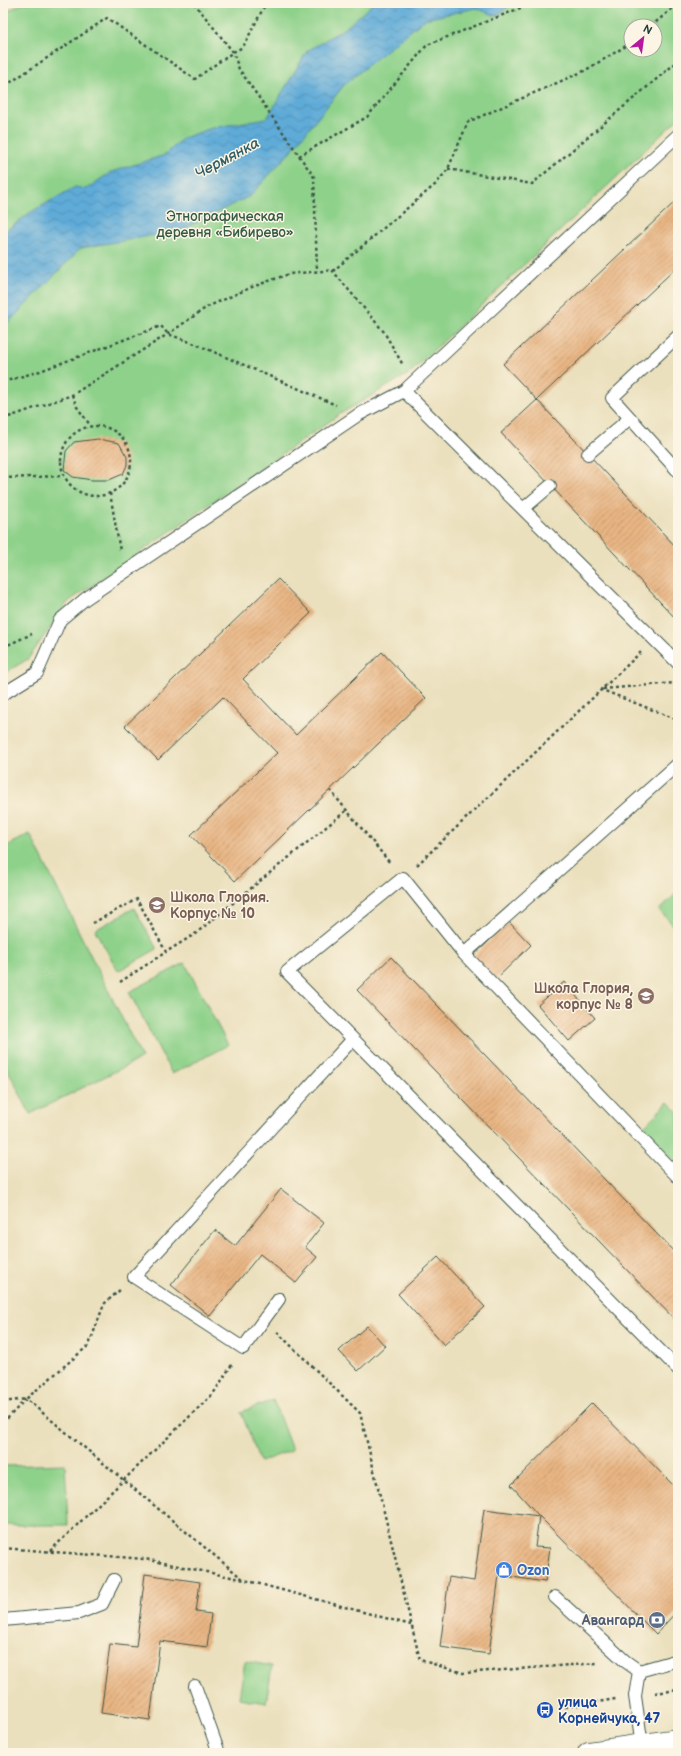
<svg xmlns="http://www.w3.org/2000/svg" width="681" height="1756" font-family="'Balsamiq Sans',sans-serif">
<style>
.park{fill:#8ed18a;stroke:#56875f;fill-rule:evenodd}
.water{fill:url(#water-waves);stroke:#3f7486}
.building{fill:url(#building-hatch)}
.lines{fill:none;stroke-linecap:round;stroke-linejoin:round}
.service-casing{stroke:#3e5549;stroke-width:14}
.tertiary-casing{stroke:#3e5549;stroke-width:24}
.path{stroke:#3e5549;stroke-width:2.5;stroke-dasharray:3 3;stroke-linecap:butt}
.service{stroke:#fff;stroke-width:12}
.tertiary{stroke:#fff;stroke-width:22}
.labels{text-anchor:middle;stroke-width:3;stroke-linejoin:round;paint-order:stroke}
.park-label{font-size:14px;fill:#355b45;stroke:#fcf5e5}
.education-label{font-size:14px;font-weight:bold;fill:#785e54;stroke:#fcf5e5;text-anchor:start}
.shop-label{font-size:14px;font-weight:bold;fill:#366cbe;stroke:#fcf5e5;text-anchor:start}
.service-label{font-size:14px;font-weight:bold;fill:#4e5e75;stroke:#fcf5e5;text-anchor:end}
.transit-label{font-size:14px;font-weight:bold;fill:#164399;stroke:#fcf5e5;text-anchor:start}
.water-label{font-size:15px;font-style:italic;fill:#325e65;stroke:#fcf5e5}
</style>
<defs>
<pattern id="water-waves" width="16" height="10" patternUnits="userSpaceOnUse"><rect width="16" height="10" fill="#5fabd8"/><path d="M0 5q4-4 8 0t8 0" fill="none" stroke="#4e8cb0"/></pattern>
<pattern id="building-hatch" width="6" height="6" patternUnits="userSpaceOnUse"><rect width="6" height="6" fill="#e9b583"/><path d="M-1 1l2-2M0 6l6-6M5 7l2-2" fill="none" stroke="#bc946c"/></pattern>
</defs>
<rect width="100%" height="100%" fill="#fcf5e5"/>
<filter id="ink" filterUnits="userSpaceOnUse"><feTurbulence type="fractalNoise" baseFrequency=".025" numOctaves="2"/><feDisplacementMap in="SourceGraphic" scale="8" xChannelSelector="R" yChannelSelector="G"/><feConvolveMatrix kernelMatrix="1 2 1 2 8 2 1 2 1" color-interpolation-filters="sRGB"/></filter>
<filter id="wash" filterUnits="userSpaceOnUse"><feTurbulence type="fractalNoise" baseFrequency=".012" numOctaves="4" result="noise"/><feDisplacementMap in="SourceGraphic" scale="16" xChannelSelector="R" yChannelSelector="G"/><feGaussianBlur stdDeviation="0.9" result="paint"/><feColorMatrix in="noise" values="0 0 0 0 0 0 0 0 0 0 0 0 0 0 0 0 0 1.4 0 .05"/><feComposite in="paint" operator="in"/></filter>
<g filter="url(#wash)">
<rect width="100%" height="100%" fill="#ebe0bd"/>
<!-- park -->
<path class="park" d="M 24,3 L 678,3 L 678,119 L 410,373 L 340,414 L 68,602 L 28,659 L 3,674 L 3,13 ZM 631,26 L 655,26 L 655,50 L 631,50 Z
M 30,834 L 142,1058 L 30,1114 L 3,1060 L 3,848 Z
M 678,892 L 678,930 L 659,910 Z
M 134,908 L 157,949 L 118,971 L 95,930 Z
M 185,963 L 228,1045 L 172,1074 L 129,992 Z
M 668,1102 L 678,1112 L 678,1166 L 641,1129 Z
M 273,1400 L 292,1450 L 260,1462 L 241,1412 Z
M 65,1464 L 68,1525 L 3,1525 L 3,1466 Z
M 245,1661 L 272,1666 L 266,1703 L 239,1698 Z"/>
<!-- water -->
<path class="water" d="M 374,3 L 514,3 L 496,16 L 476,8 L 425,19 L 345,84 L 292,150 L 250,196 L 179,231 L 81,248 L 3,328 L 3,233 L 31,212 L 75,187 L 86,189 L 111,172 L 165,155 L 183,138 L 212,128 L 267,118 L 307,51 L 345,28 Z"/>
<g id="blocks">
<!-- building -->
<path class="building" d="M 678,199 L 678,266 L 537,400 L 503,364 Z
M 537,400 L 678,549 L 678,621 L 501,433 Z
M 98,439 L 119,443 L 127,457 L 127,465 L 123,474 L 109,480 L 92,480 L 73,477 L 64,470 L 66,451 L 74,442 Z
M 278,579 L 311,613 L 243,679 L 296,735 L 382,652 L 426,698 L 235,881 L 191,835 L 277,753 L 223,697 L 158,760 L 125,726 Z
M 509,922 L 531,945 L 496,979 L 473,956 Z
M 391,957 L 678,1256 L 678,1323 L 357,990 Z
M 564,982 L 595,1018 L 569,1041 L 538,1005 Z
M 281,1189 L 324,1223 L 305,1247 L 317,1257 L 296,1283 L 260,1254 L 210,1316 L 171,1285 L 215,1230 L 235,1246 Z
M 438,1257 L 485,1307 L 444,1345 L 398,1294 Z
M 367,1326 L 385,1346 L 358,1371 L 339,1351 Z
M 592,1403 L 678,1490 L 678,1610 L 656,1634 L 539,1516 L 511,1485 Z
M 484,1509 L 539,1516 L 535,1547 L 550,1548 L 545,1582 L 499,1575 L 489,1654 L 440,1647 L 449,1577 L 474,1581 Z
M 145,1574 L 200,1582 L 196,1612 L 211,1614 L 207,1647 L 160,1641 L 150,1720 L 101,1713 L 110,1644 L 136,1647 Z"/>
</g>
</g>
<g filter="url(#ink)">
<use href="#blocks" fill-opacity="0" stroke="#3e5549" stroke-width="1"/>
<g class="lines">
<!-- service casing -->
<g class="service-casing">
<path id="service" d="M 678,336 L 612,398 L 678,471
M 404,391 L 678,663
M 588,454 L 630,418
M 523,509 L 550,486
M 3,694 L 37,673 L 60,620 L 85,599 L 358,415 L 404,391 L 678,135
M 678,764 L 464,954 L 403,878 L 287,972 L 678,1369
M 464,954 L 678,1177
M 279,1299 L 243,1348 L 134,1277 L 353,1039
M 555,1597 L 625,1661 L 639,1671 L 635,1696 L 642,1746
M 3,1620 L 79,1613 L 102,1604 L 114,1580
M 639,1671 L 678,1660
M 195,1686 L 219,1753"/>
</g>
<!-- tertiary casing -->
<g class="tertiary-casing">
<path id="tertiary" d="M 589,1753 L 678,1740"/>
</g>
<!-- path -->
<path class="path" d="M 194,3 L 233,52 L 239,69 L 314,177 L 317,271
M 3,5 L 6,3
M 651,26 L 678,4
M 3,92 L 11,82 L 107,18 L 195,79 L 233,52 L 243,47 L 266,3
M 299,156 L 367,117 L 427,45 L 533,3
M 448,169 L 532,184 L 678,61
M 332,270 L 384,332 L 403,365
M 3,382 L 40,371 L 161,326 L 168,334 L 198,345 L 336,405
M 72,395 L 77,407 L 90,425
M 3,419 L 72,395 L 168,334 L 207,307 L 252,287 L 289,274 L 334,270 L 436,184 L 448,169 L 468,122 L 584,71 L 631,43
M61 461a35 35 0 1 1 70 0a35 35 0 1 1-70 0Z
M 3,478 L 63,476
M 110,493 L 120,551
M 3,647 L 32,634
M 600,689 L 678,720
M 603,689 L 675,683
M 330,790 L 390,863
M 417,865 L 641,652
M 93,923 L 137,899 L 166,952 L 195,934 L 347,810
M 120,982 L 166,952
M 277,1332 L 360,1413 L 420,1660 L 463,1673 L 598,1663
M 3,1402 L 26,1399 L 89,1345 L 104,1304 L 121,1289
M 3,1423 L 26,1399 L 244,1580
M 3,1548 L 145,1559 L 245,1580 L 411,1625
M 50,1551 L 213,1394 L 233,1363
M 655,1693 L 678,1690
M 565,1707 L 616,1699"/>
<!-- service -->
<use href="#service" class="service"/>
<!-- tertiary -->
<use href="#tertiary" class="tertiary"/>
</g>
</g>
<!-- icons -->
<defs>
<g id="school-disc" transform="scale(0.9)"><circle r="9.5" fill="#8d6e63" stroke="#fcf5e5"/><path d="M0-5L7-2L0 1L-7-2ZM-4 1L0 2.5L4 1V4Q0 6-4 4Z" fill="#fff"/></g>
<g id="shop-disc" transform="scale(0.9)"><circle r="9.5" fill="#3f7fe0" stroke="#fcf5e5"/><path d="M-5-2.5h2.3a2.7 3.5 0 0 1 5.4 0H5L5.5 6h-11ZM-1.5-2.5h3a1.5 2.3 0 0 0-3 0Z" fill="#fff"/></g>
<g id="bank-disc" transform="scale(0.9)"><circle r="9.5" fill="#5c6f8a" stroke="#fcf5e5"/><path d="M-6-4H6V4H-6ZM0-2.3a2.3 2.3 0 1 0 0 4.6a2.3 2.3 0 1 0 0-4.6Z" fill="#fff"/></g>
<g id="bus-disc" transform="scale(0.9)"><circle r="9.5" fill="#1a4fb4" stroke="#fcf5e5"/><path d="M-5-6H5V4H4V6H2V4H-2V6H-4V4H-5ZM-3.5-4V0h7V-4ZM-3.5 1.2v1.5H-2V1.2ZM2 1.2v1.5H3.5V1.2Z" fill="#fff"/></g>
</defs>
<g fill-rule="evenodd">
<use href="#school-disc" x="157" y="905"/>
<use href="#school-disc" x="646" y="996"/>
<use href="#shop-disc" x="504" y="1570"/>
<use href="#bank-disc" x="657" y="1620"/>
<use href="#bus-disc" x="545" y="1710"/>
</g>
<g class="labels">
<!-- park labels -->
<g class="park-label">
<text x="225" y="221">Этнографическая<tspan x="225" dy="16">деревня «Бибирево»</tspan></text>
</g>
<!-- education labels -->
<g class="education-label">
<text x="170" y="902">Школа Глория.<tspan x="170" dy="16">Корпус № 10</tspan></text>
<text x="633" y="993" text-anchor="end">Школа Глория,<tspan x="633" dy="16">корпус № 8</tspan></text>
</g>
<!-- shop labels -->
<g class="shop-label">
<text x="517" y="1575">Ozon</text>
</g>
<!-- service labels -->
<g class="service-label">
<text x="644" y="1625">Авангард</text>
</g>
<!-- transit labels -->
<g class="transit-label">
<text x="558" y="1707">улица<tspan x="558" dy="16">Корнейчука, 47</tspan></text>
</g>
<!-- water labels -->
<g class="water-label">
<text transform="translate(227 158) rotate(-28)" y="5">Чермянка</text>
</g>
</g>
<!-- margin -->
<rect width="681" height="1756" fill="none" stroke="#fcf5e5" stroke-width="16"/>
<!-- north arrow -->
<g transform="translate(643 38) rotate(29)"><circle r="19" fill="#fcf5e5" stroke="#a4ab9e"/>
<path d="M0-3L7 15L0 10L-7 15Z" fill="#b5179e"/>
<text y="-6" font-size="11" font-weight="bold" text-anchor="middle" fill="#1f3d34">N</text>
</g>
</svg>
